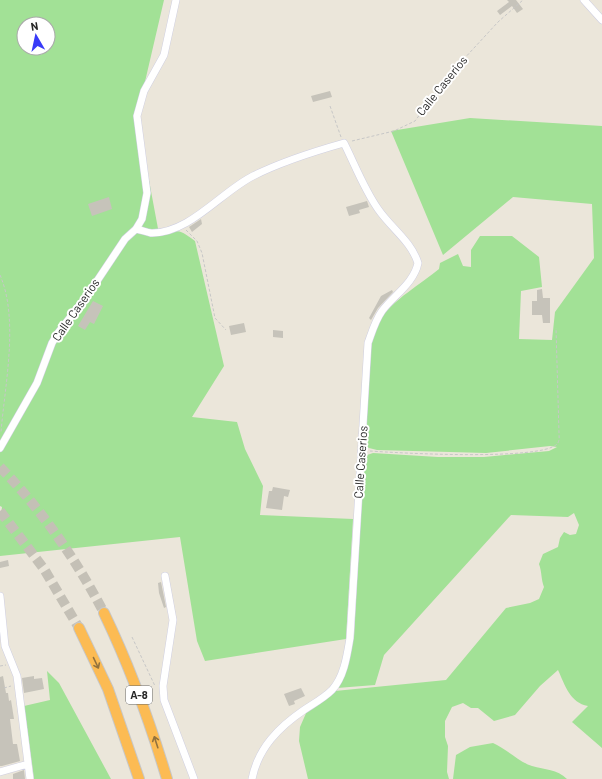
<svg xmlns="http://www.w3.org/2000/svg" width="602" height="779" font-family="Barlow,sans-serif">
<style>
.green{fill:#a2e196;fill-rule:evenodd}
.building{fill:#c6c3ba}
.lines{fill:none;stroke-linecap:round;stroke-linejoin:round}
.highway-tunnel{stroke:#c4c0b6;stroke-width:10;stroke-dasharray:10 5;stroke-linecap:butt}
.minor-casing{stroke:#cfcfe1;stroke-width:8}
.highway-casing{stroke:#c7c7c7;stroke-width:12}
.path{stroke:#c7c7c7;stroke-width:1;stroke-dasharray:3 2;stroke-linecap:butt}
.minor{stroke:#fff;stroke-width:7}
.highway{stroke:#fcbb53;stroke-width:10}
.oneway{stroke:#92723e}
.labels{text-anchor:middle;stroke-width:4;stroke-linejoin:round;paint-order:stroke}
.shield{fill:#fff;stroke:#686868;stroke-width:1}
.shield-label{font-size:11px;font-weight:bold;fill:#282828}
.street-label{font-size:12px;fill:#282828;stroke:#fff}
</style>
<rect width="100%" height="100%" fill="#ebe6da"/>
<!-- green -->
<path class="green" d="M 0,0 L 164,0 L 137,116 L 159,234 C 178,229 180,230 195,241 L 224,366 L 192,417 L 237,422 L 245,449 L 263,486 L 260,515 L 353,519 L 346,639 L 205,661 L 197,641 L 180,537 L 0,556 L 0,521 L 2,507 L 0,506 ZM 24,24 L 48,24 L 48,48 L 24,48 Z
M 470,118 L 602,126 L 602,748 L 572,722 L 588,706 C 570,703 565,685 558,670 L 540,686 L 515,715 L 494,721 L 478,708 L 471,708 L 463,703 L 452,707 L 445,721 L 445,737 L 448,746 L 447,772 L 449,779 L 308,779 L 299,741 L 300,727 L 307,711 L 335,691 L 446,680 L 506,608 L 530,603 L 539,599 L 544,587 C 541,580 542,572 539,564 L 543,554 L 558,547 L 560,538 L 564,532 L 570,535 L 576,534 L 579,525 L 574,513 L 568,517 L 511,515 L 384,655 L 375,685 L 337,688 L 348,660 L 354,636 L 364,456 L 373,453 L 438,457 L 484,457 L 549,451 L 557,447 L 550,446 L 486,453 L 377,450 L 369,448 L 365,445 C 367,412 364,344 381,318 C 391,302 423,282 439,269 L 440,263 L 458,254 L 463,266 L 471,267 L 471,250 L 480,236 L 512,236 L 539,257 L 542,287 L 521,291 L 519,339 L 552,340 L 555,312 L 594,258 L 592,204 L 513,197 L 443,255 L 391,131 Z
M 47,671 L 59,683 L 111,779 L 34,779 L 24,706 L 50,700 Z
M 493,743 C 505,748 521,763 532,766 C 545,770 557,769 567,779 L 453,779 L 456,755 L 470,747 Z"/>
<!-- building -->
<path class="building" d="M 507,0 L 516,0 L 523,9 L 517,13 L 512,6 L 500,15 L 497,11 L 509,2 Z
M 330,91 L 332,97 L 313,102 L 311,96 Z
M 109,197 L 112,209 L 92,216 L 88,204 Z
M 367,201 L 369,207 L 359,210 L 360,213 L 349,216 L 346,207 Z
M 201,219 L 202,224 L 192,232 L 189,227 Z
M 542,289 L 543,298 L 550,298 L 550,323 L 543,323 L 542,315 L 532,315 L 532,301 L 537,301 L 537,290 Z
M 392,290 L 393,292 L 378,308 L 371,320 L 369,318 L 381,296 Z
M 93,301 L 103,306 L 94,324 L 90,322 L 85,330 L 78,326 Z
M 244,323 L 246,332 L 231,335 L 229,326 Z
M 273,330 L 283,331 L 283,338 L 273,337 Z
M 273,487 L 290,490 L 288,497 L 284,496 L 282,510 L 266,508 L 269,491 L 272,491 Z
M 8,560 L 9,566 L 0,568 L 0,562 Z
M 161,582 L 166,607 L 164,608 L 159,593 L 158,583 Z
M 3,676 L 6,693 L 8,693 L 9,701 L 11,700 L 14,719 L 10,719 L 13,744 L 17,744 L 20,761 L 2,766 L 0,766 L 0,677 Z
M 34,676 L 34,679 L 42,678 L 44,689 L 24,693 L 22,678 Z
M 301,688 L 305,696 L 294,701 L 295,704 L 289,706 L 284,694 Z
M 24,770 L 25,779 L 13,779 L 13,774 Z"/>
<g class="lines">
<!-- highway-tunnel -->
<path class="highway-tunnel" d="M 0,467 C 42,510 77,561 104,613
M 0,511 L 44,569 L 79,628"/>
<!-- minor casing -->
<g class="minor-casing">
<path id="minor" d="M 584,0 L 602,20
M 136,229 C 141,230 146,232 151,233 C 189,234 221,192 253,176 C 283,161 312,152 344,143 C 355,165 364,189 378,209 C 391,228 411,241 418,263 C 414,283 394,295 382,311 C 375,321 372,332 368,343 L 350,638 C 347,656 344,677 332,690 C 324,698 313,704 304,710 C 279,727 258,748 252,779
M 0,448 L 37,383 L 52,343 L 58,333 L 87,296 L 125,239 L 136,229 L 142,219 L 147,193 L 137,116 L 144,91 L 164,55 L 176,0
M 165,576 L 173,620 L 163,686 L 164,700 L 194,779
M 0,596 L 5,646 L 17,676 L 30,779
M 0,772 L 28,764"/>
</g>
<!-- highway casing -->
<g class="highway-casing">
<path id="highway" d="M 104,613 C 130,667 150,722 167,779
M 79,628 L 108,689 L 139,779"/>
</g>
<!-- path -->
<path class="path" d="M 330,106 L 341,137
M 352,141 L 394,131 L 415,121 L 450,74 L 498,22 L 523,0
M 186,230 L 197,241 L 202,253 L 215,318 L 226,330
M 0,275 C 19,319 5,384 1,432
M 370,451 C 398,453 541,461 557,444 C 560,441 559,437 559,433 L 556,328
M 132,637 L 155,686
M 0,666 L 6,665
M 4,688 L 11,686"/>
<!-- minor -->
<use href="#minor" class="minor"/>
<!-- highway -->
<use href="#highway" class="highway"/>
</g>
<!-- one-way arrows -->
<defs><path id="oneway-shaft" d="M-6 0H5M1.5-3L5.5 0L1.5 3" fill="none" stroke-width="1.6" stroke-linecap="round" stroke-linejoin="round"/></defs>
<g class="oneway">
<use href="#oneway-shaft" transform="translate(96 663) rotate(65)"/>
<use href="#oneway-shaft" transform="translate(156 742) rotate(-108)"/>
</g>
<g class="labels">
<!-- shield labels -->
<rect class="shield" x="126" y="686" width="26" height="18" rx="3"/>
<g class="shield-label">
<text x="139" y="699">A-8</text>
</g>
<!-- street labels -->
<g class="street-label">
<text transform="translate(442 86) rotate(-51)" y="4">Calle Caserios</text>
<text transform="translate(76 310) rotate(-55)" y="4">Calle Caserios</text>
<text transform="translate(361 462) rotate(-86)" y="4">Calle Caserios</text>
</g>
</g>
<!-- north arrow -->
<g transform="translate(36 36) rotate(351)"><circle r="19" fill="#ffffff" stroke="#a9a9a9"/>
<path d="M0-3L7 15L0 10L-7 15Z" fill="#393bf8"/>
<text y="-6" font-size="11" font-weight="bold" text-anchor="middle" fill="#282828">N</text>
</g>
</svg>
